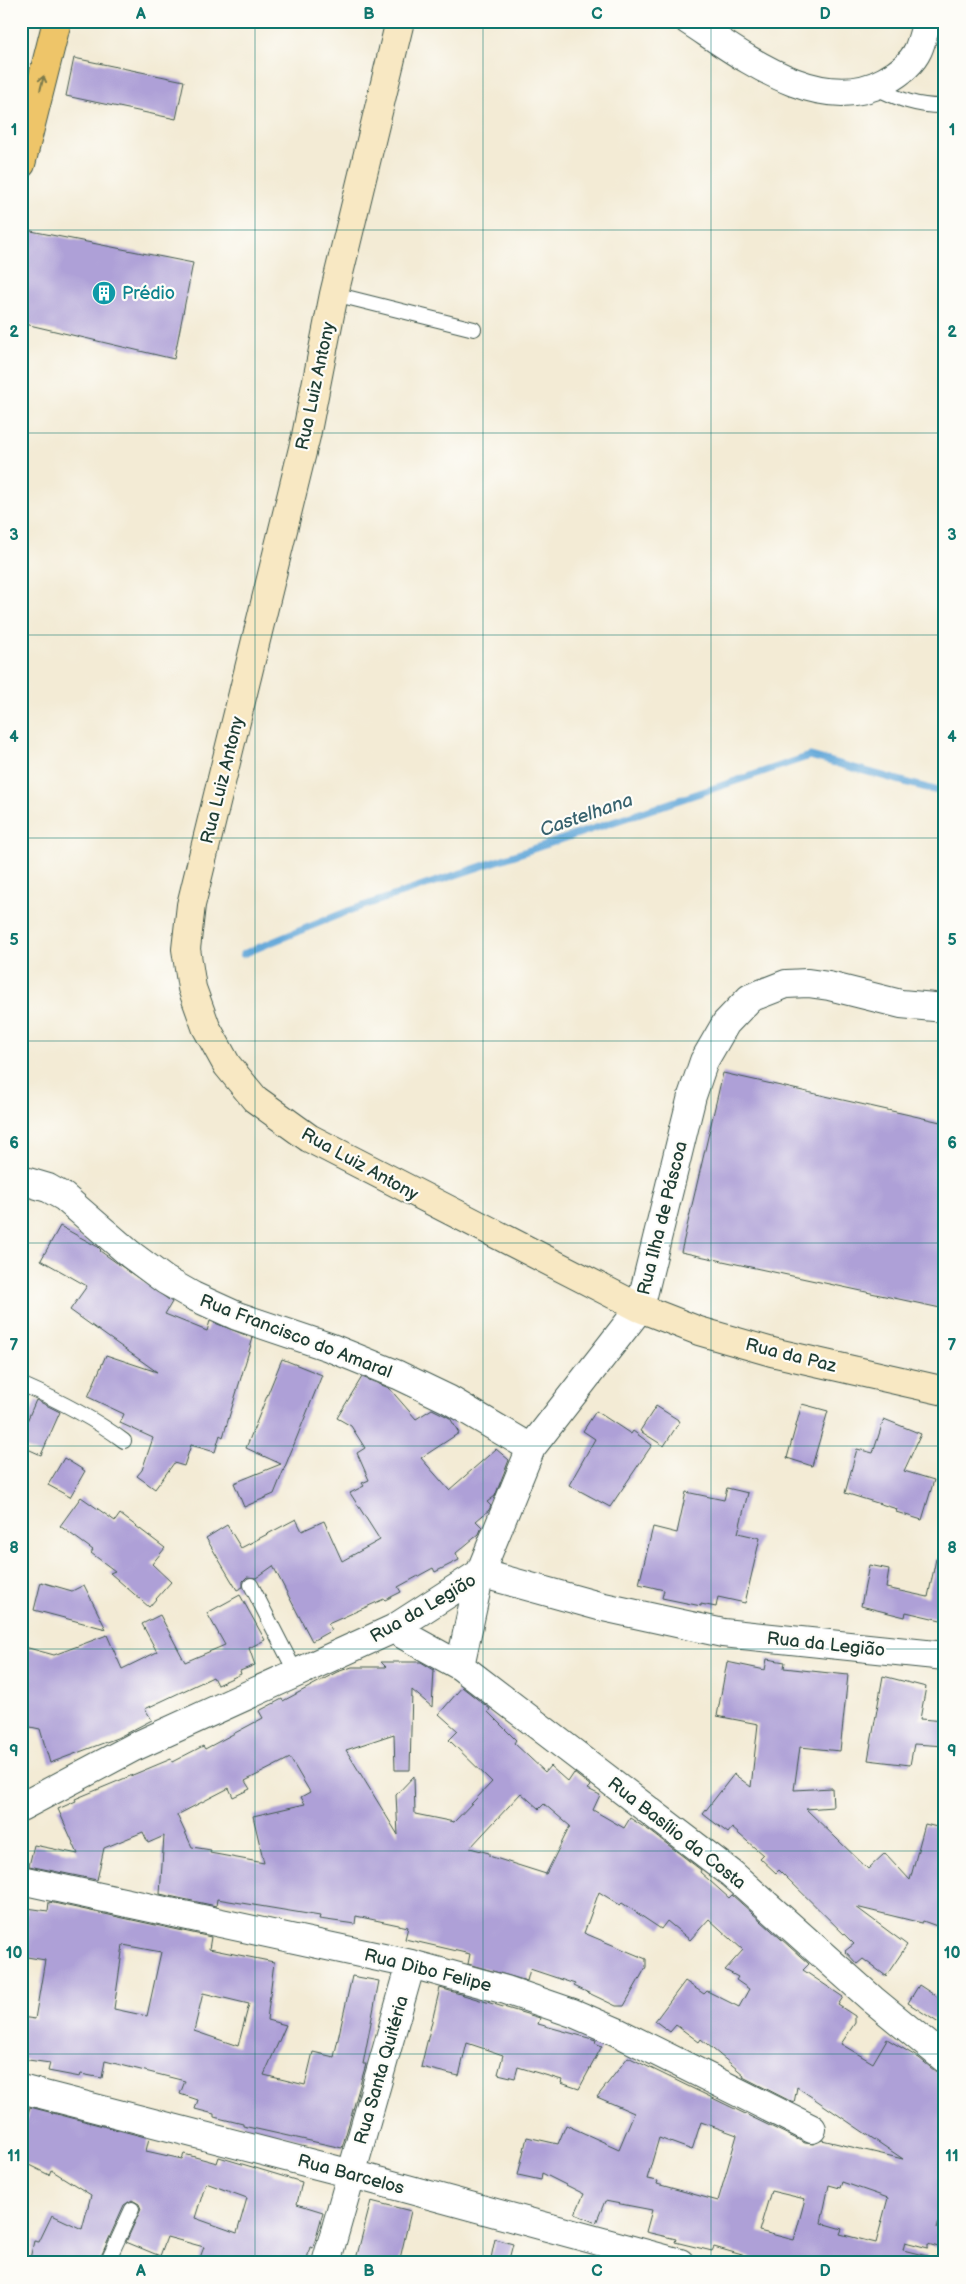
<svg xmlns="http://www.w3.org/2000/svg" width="966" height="2284" font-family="'Balsamiq Sans',sans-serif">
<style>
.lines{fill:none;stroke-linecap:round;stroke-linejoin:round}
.stream{stroke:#64a8d9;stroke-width:7}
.building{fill:#aea0d7;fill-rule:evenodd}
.lane-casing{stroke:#3f574c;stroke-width:16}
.street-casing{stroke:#3f574c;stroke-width:30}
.secondary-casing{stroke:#3f574c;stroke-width:30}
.highway-casing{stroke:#3f574c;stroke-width:30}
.lane{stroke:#fff;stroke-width:14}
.street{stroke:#fff;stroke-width:28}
.secondary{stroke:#f8e8c3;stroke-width:28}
.highway{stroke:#eec569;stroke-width:28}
.oneway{stroke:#7c7a4c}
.grid{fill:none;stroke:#0f766e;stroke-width:1;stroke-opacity:0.55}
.labels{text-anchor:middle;stroke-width:4.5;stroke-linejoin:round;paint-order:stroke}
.culture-label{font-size:18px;fill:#0d838f;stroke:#fdfcf7;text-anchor:start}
.street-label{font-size:18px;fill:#1f3d34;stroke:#fdfcf7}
.water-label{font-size:19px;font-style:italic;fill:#37626e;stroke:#fdfcf7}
.neatline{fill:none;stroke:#0f766e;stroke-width:2}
.grid-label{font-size:16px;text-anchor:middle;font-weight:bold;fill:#0f766e}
</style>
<rect width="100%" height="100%" fill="#fdfcf7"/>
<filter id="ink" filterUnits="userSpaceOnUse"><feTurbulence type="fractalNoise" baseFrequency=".02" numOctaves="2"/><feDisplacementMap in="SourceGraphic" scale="10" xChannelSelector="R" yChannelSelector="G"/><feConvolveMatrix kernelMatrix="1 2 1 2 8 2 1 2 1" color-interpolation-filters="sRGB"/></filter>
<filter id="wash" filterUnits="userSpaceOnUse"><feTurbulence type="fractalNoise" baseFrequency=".0096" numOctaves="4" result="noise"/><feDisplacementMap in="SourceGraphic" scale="20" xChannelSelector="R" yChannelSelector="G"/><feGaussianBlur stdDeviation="1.12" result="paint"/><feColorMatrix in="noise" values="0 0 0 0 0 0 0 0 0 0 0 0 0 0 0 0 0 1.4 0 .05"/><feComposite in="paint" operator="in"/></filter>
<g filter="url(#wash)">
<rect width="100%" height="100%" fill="#f3ebd5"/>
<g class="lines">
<!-- stream -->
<path class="stream" d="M 243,954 L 348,911 L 810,756 L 945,793"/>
</g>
<g id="blocks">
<!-- building -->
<path class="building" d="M 74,58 L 184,81 L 176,119 L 66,96 Z
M 21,229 L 193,263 L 174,359 L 21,323 Z
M 723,1073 L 945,1123 L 945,1309 L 681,1252 Z
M 60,1226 L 98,1247 L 101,1250 L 100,1251 L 172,1302 L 165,1314 L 207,1331 L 210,1321 L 253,1338 L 223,1437 L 220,1435 L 215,1452 L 191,1445 L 184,1466 L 174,1463 L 155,1489 L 137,1476 L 142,1470 L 153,1438 L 120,1423 L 124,1414 L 88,1397 L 106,1355 L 157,1372 L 70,1310 L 87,1286 L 41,1260 Z
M 282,1359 L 322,1375 L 274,1494 L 244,1507 L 234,1483 L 281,1464 L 246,1448 Z
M 362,1377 L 389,1388 L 416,1419 L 432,1409 L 450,1418 L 459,1433 L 421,1458 L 449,1490 L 496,1449 L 509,1460 L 495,1496 L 487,1502 L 491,1506 L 489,1510 L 476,1521 L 482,1527 L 479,1534 L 456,1553 L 459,1560 L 435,1572 L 433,1568 L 398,1587 L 401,1592 L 385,1600 L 384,1599 L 328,1624 L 332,1630 L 312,1641 L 273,1566 L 256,1578 L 247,1577 L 243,1581 L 243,1587 L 237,1590 L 206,1538 L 227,1525 L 241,1548 L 296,1519 L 302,1531 L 324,1521 L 342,1561 L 380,1540 L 350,1493 L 364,1486 L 362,1483 L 369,1480 L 357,1453 L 365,1448 L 351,1426 L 337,1418 Z
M 36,1400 L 60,1412 L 41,1455 L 21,1446 L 21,1435 Z
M 802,1404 L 828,1411 L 812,1466 L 787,1458 Z
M 656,1406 L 680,1421 L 664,1446 L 640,1431 Z
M 596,1411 L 631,1434 L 633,1431 L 652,1445 L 610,1507 L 569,1485 L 595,1439 L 583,1431 Z
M 884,1419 L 921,1434 L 904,1471 L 934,1480 L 922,1520 L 896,1512 L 897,1509 L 845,1493 L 857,1449 L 873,1453 Z
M 64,1458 L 85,1471 L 70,1497 L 48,1485 Z
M 727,1488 L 748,1493 L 738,1533 L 760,1538 L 745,1603 L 718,1597 L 716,1607 L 701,1604 L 701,1606 L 662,1598 L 664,1590 L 639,1584 L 653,1527 L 677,1533 L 686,1492 L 724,1500 Z
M 81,1497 L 115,1521 L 120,1514 L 165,1548 L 152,1564 L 171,1582 L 149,1607 L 110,1573 L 115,1571 L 91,1553 L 93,1550 L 60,1526 Z
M 936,1559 L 945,1560 L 945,1621 L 906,1612 L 905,1617 L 861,1606 L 869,1565 L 889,1569 L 886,1588 L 928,1597 Z
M 41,1582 L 72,1591 L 84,1585 L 106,1629 L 34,1610 Z
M 240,1595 L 265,1640 L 249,1648 L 255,1665 L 240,1671 L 241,1674 L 217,1685 L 213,1677 L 145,1709 L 152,1720 L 117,1738 L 50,1763 L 40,1729 L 21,1725 L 21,1646 L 54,1655 L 107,1635 L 122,1669 L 157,1652 L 142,1624 L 160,1615 L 185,1662 L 225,1645 L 207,1613 Z
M 767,1659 L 785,1662 L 784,1668 L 848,1675 L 840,1751 L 800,1747 L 794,1790 L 832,1788 L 833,1807 L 806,1809 L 868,1869 L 885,1853 L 910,1880 L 925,1824 L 945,1829 L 945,1929 L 923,1921 L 922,1923 L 856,1907 L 907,1945 L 886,1976 L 863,1959 L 857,1964 L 845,1951 L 854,1944 L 779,1870 L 776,1873 L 760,1858 L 763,1855 L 732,1828 L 728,1833 L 703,1814 L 734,1774 L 751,1787 L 758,1724 L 717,1716 L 727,1662 L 765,1670 Z
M 381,1662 L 421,1662 L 434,1670 L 432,1707 L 412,1690 L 410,1770 L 395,1770 L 394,1734 L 346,1750 L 398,1835 L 396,1795 L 414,1776 L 415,1814 L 454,1822 L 492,1782 L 449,1740 L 458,1731 L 439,1714 L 462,1687 L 490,1709 L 488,1712 L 516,1740 L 514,1743 L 545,1772 L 550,1766 L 568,1782 L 574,1773 L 591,1786 L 588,1789 L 600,1795 L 593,1810 L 624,1828 L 630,1818 L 650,1831 L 701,1870 L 700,1872 L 729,1898 L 732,1895 L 809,1964 L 803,1970 L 843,1997 L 838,2005 L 855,2016 L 855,2023 L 841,2044 L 873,2063 L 887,2039 L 919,2058 L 935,2071 L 945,2074 L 945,2197 L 937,2228 L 945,2230 L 945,2249 L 928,2244 L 928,2248 L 905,2242 L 903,2250 L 927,2256 L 926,2263 L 755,2263 L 756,2259 L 714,2247 L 712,2251 L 675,2242 L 676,2239 L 646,2232 L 652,2210 L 605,2201 L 596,2223 L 575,2214 L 584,2194 L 542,2173 L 541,2180 L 518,2175 L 527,2137 L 558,2144 L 566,2125 L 619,2149 L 634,2113 L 597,2097 L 628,2057 L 805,2143 L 813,2144 L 822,2140 L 903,2159 L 797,2087 L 794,2103 L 743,2077 L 744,2075 L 701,2039 L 699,2042 L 676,2025 L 670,2032 L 655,2021 L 685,1981 L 704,1994 L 707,1991 L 739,2007 L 749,1989 L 736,1980 L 738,1977 L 725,1970 L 743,1950 L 709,1919 L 690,1940 L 667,1921 L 661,1929 L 622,1903 L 620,1905 L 599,1892 L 584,1933 L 646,1959 L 646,1967 L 624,2006 L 616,2006 L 574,1986 L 575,1984 L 530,1969 L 527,1981 L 468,1964 L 470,1954 L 405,1939 L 408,1927 L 356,1916 L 355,1924 L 319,1919 L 320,1916 L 217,1899 L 216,1906 L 160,1894 L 164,1836 L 148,1843 L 143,1832 L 104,1848 L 97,1880 L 29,1866 L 34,1845 L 78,1854 L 58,1809 L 76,1801 L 75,1799 L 171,1759 L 172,1762 L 203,1746 L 205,1749 L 263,1718 L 259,1711 L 282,1699 L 283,1701 L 337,1672 L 352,1667 L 386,1667 ZM 290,1758 L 310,1792 L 301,1797 L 305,1804 L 253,1816 L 264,1863 L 210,1853 L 211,1850 L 192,1847 L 177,1815 L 229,1788 L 233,1797 L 250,1789 L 245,1781 ZM 521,1793 L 539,1809 L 544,1804 L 570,1826 L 546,1874 L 489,1856 L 489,1853 L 470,1848 ZM 701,2122 L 737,2135 L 718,2201 L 657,2184 L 658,2181 L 647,2179 L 659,2138 L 692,2150 ZM 842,2182 L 888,2198 L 876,2243 L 840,2234 L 842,2229 L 821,2223 L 829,2185 L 840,2188 ZM 771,2191 L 805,2199 L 794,2240 L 759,2231 Z
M 883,1676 L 926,1687 L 920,1719 L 945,1721 L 945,1746 L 914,1744 L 910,1765 L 868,1760 Z
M 49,1902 L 211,1937 L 209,1949 L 274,1962 L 267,2020 L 286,2025 L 264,2075 L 305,2085 L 313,2052 L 334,2057 L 352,1976 L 379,1981 L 363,2064 L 366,2064 L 342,2148 L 243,2126 L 243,2124 L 214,2117 L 214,2114 L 195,2109 L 198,2100 L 180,2094 L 185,2081 L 105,2061 L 102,2078 L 81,2074 L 80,2077 L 48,2071 L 50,2063 L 21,2059 L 21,2017 L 35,2019 L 45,1960 L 21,1956 L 27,1908 L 48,1911 ZM 123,1945 L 161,1952 L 147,2016 L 114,2009 ZM 203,1993 L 249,2004 L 238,2046 L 194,2031 Z
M 919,1985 L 945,2002 L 945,2027 L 908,2003 Z
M 440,1988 L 540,2018 L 538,2024 L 596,2040 L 595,2043 L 602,2046 L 579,2089 L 561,2083 L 562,2080 L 518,2067 L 515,2078 L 498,2074 L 503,2055 L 467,2043 L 459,2076 L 421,2067 Z
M 30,2107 L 149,2138 L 146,2151 L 182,2159 L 184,2154 L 217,2163 L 219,2157 L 302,2182 L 297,2204 L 323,2212 L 313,2248 L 310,2247 L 306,2263 L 198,2263 L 204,2247 L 167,2237 L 160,2256 L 126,2242 L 141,2209 L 139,2204 L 132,2200 L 124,2205 L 98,2263 L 29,2263 L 34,2241 L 39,2242 L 52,2215 L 82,2229 L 91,2195 L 51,2170 L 49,2175 L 21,2161 L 21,2135 ZM 206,2183 L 247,2198 L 237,2233 L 195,2218 Z
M 371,2201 L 411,2211 L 399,2263 L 355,2263 Z
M 495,2239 L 513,2244 L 508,2263 L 490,2263 Z"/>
</g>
</g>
<g filter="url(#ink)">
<use href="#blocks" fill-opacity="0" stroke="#3f574c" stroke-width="1"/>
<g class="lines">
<!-- lane casing -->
<g class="lane-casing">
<path id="lane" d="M 874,87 C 898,99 918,107 945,106
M 334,294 L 474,329
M 21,1384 C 58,1400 92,1417 124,1441
M 251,1585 L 296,1673
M 107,2263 L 132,2209"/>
</g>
<!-- street casing -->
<g class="street-casing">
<path id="street" d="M 689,21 C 743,56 820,117 885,81 C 898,74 912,63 918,50 C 922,41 924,31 927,21
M 21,1180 L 48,1188 L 64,1197 L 130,1254 L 165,1280 L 193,1296 L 237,1316 L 329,1347 L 398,1375 L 448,1399 L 531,1448
M 393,1629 L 460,1666 L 732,1874 L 872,1999 L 945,2059
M 460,1666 L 480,1573 L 531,1448 L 640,1308 L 692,1096 L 704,1061 L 726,1023 L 750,998 L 786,984 L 808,983 L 829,986 L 901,1004 L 945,1008
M 21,1807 L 134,1747 L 393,1629 L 480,1573 L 599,1606 L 723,1633 L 945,1656
M 21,1880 L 411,1964 L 506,1990 L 573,2013 L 617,2032 L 812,2129
M 21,2089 L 352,2174 L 680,2263
M 326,2263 L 411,1964"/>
</g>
<!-- secondary casing -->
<g class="secondary-casing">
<path id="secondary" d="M 400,21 L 334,294 L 306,436 L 191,905 L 186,949 L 192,988 L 206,1027 L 227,1065 L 255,1099 L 309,1138 L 640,1308 L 699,1331 L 772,1352 L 945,1391"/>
</g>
<!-- highway casing -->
<g class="highway-casing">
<path id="highway" d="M 21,164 L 57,21"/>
</g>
<!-- lane -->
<use href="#lane" class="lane"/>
<!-- street -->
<use href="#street" class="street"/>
<!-- secondary -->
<use href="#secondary" class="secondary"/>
<!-- highway -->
<use href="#highway" class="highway"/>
</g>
<!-- one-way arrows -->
<defs><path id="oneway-shaft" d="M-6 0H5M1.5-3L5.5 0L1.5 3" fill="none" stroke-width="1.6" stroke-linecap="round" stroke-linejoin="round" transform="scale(1.25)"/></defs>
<use class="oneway" href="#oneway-shaft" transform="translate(42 83) rotate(-76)"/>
</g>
<!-- grid -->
<path class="grid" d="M 255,21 L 255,2263M 483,21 L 483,2263M 711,21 L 711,2263M 21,230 L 945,230M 21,433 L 945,433M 21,635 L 945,635M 21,838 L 945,838M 21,1041 L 945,1041M 21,1243 L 945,1243M 21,1446 L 945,1446M 21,1649 L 945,1649M 21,1851 L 945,1851M 21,2054 L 945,2054"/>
<!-- icons -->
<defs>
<g id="building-disc" transform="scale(1.25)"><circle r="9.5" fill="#0f9aa8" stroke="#fdfcf7"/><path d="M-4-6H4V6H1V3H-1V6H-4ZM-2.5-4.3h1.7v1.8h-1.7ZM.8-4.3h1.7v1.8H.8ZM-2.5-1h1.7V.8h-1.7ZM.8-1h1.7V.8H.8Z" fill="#fff"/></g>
</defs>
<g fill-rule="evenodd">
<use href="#building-disc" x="104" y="293"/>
</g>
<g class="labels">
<!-- culture labels -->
<g class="culture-label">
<text x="122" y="299">Prédio</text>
</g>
<!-- street labels -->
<g class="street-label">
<text transform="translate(315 386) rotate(-78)" y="6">Rua Luiz Antony</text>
<text transform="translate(222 780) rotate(-76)" y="6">Rua Luiz Antony</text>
<text transform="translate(360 1164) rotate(29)" y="6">Rua Luiz Antony</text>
<text transform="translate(662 1218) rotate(-76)" y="6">Rua Ilha de Páscoa</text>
<text transform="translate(296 1336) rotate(21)" y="6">Rua Francisco do Amaral</text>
<text transform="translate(791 1355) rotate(14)" y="6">Rua da Paz</text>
<text transform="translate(423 1608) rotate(-30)" y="6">Rua da Legião</text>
<text transform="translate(826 1644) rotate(6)" y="6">Rua da Legião</text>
<text transform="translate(677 1833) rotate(38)" y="6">Rua Basílio da Costa</text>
<text transform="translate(428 1970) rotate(14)" y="6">Rua Dibo Felipe</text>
<text transform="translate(381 2070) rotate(-74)" y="6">Rua Santa Quitéria</text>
<text transform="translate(351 2174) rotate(15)" y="6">Rua Barcelos</text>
</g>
<!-- water labels -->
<g class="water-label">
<text transform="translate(586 814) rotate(-19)" y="7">Castelhana</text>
</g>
</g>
<!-- margin -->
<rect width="966" height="2284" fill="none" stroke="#fdfcf7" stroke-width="55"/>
<rect x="28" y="28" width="910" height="2228" class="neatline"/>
<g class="grid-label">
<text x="141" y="19">A</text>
<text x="369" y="19">B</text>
<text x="597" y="19">C</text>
<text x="825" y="19">D</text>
<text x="14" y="135">1</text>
<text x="952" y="135">1</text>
<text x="14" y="337">2</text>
<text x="952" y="337">2</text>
<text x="14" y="540">3</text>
<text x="952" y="540">3</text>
<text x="14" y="742">4</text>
<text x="952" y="742">4</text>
<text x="14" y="945">5</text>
<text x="952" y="945">5</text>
<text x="14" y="1148">6</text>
<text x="952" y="1148">6</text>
<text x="14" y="1350">7</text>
<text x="952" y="1350">7</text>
<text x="14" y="1553">8</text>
<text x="952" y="1553">8</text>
<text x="14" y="1756">9</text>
<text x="952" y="1756">9</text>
<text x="14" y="1958">10</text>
<text x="952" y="1958">10</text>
<text x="14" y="2161">11</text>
<text x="952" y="2161">11</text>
<text x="141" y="2276">A</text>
<text x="369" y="2276">B</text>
<text x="597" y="2276">C</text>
<text x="825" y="2276">D</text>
</g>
</svg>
